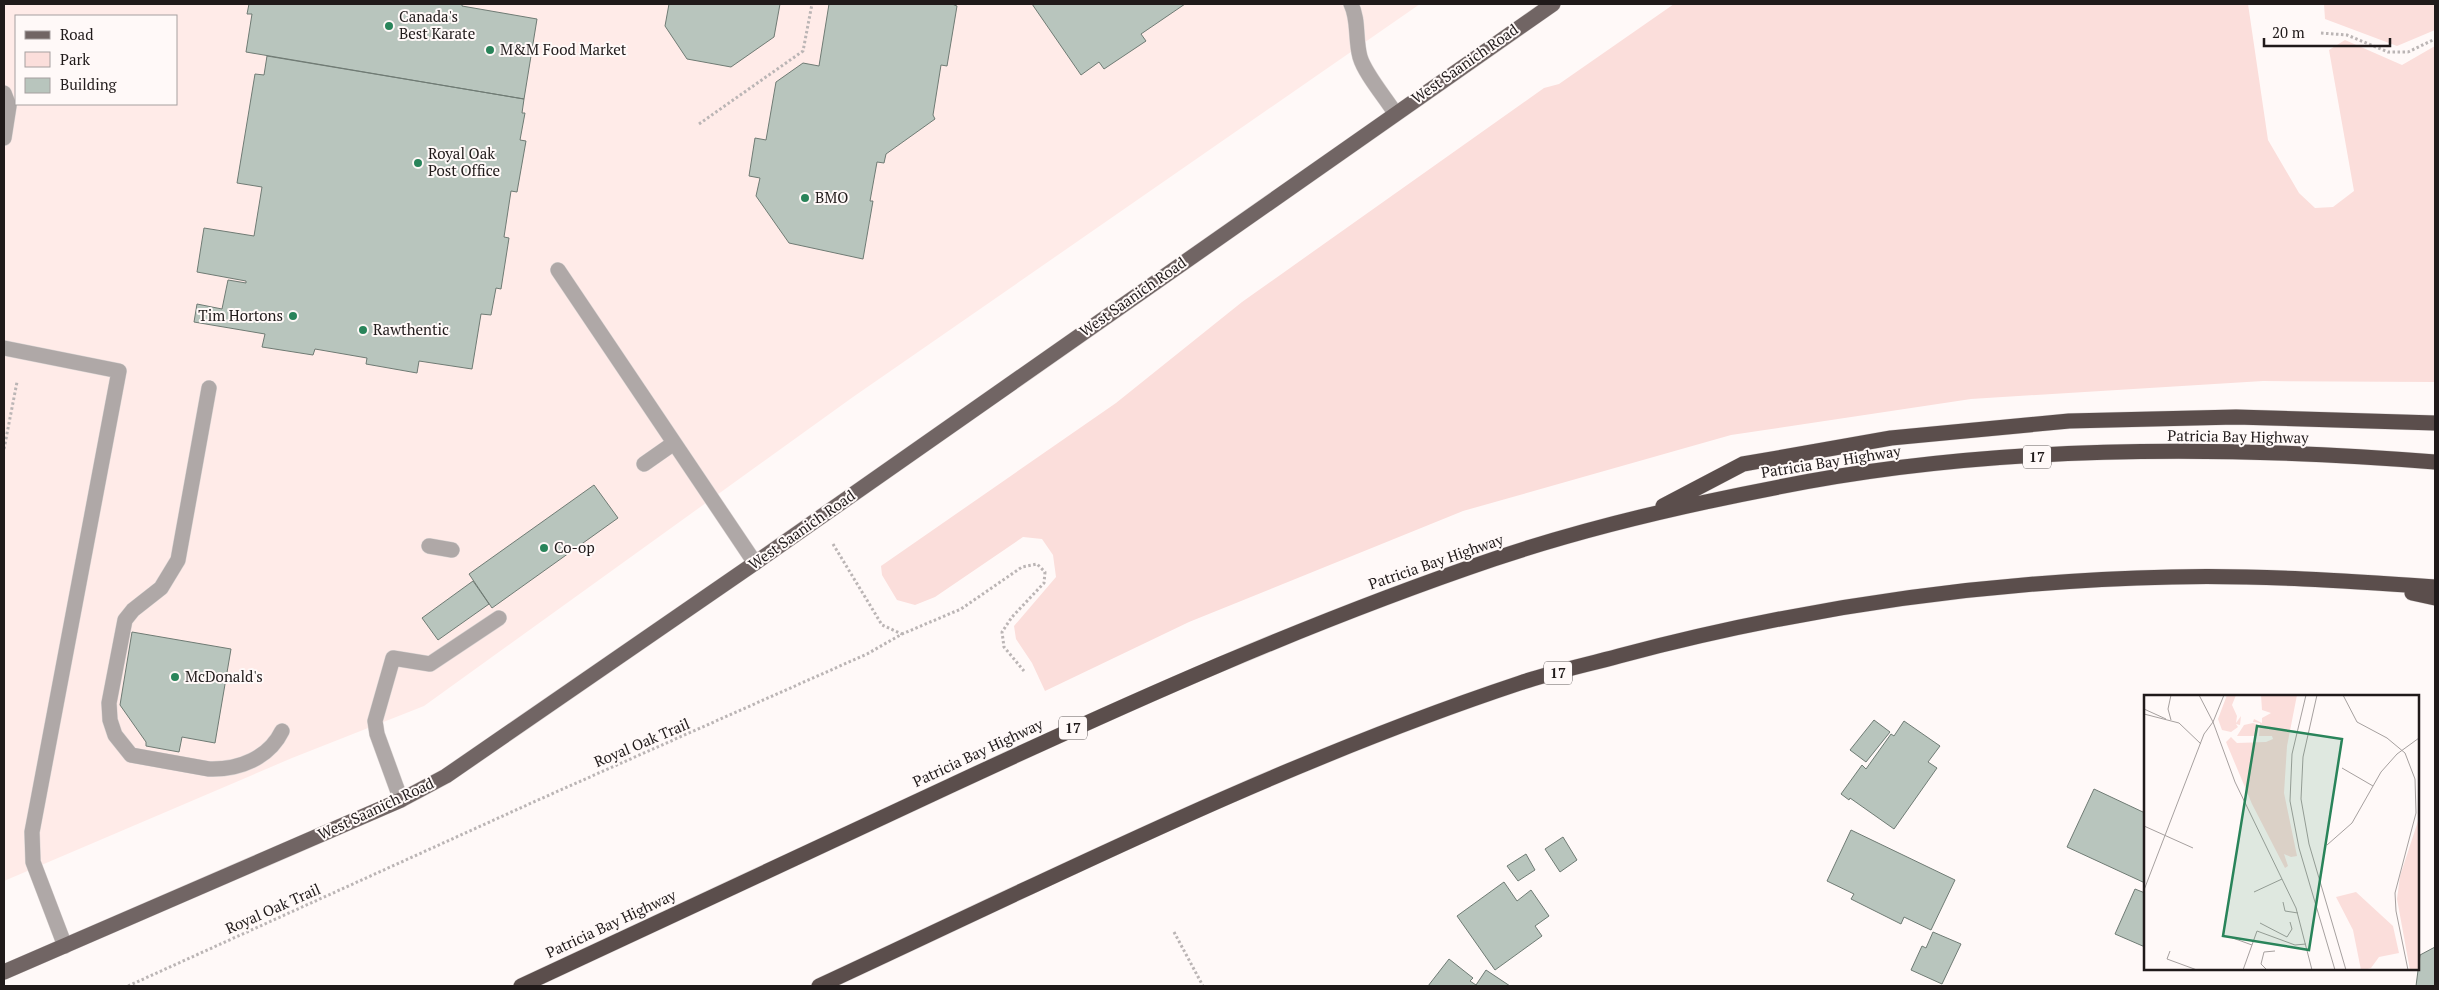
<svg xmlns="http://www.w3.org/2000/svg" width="2439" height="990" font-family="'PT Serif',serif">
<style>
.built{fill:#ffebe8;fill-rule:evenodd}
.green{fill:#fbdedb}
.building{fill:#b8c5bd;stroke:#6f7b74}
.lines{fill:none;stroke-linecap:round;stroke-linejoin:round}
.minor-casing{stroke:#dbd5d4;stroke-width:16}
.major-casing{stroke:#dbd5d4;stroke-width:16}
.highway-casing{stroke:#dbd5d4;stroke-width:16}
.path{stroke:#bbb5b5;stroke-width:3;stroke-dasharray:2.5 2.5;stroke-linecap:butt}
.minor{stroke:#afa8a7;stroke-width:15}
.major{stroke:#716564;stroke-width:15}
.highway{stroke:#5b4e4c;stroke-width:15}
.poi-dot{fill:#29845a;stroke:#fff9f8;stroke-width:2}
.labels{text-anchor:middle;stroke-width:4;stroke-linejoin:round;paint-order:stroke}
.shield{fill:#fff9f8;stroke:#635d5d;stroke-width:1}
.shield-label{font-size:14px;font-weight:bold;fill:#201a1a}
.poi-label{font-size:15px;fill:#201a1a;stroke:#fff9f8;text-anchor:start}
.street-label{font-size:15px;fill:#201a1a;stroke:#fff9f8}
.inset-road{fill:none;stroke:#a6a09f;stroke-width:1}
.view{fill:#29845a;fill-opacity:0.15;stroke:#29845a;stroke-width:2.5}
.inset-edge{fill:none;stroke:#201a1a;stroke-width:2.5}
</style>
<rect width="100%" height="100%" fill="#fff9f8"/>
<!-- built -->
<path class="built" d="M 4,4 L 1420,4 L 853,397 L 424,706 L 292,758 L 4,881 ZM 16,16 L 176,16 L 176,104 L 16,104 Z"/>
<!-- green -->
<path class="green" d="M 1674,4 L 2248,4 L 2268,140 L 2299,193 L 2315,208 L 2333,207 L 2354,191 L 2329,50 L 2345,40 L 2402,65 L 2435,46 L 2435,382 L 2263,381 L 1971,399 L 1731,435 L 1463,511 L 1189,622 L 1045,691 L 1032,663 L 1016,639 L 1014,626 L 1056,577 L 1053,555 L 1042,539 L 1023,537 L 935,597 L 915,605 L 897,600 L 882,575 L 881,566 L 1116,403 L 1242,302 L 1544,88 L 1559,84 Z
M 2324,4 L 2435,4 L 2435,30 L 2397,46 L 2325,19 Z"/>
<!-- building -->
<path class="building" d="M 249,4 L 462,4 L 462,6 L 537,19 L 524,99 L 246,52 L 252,14 L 247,14 Z
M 669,4 L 780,4 L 774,37 L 731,67 L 687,59 L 665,26 Z
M 829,4 L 952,4 L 957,6 L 947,66 L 941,65 L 933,115 L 935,119 L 886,154 L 884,163 L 877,162 L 870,201 L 873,201 L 863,259 L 789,243 L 756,196 L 760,178 L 749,176 L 755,138 L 766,140 L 776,82 L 803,63 L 819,66 Z
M 1032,4 L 1185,4 L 1141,34 L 1146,41 L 1104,69 L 1099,62 L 1081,75 Z
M 267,56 L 524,99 L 522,113 L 525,113 L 520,140 L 526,141 L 517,192 L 511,191 L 504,237 L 509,238 L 501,289 L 496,288 L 491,315 L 481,314 L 472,369 L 419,361 L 417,373 L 366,364 L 367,358 L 315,349 L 313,355 L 262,347 L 265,334 L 194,322 L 197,304 L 222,309 L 228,280 L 246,283 L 246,281 L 197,272 L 204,228 L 254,236 L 262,187 L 237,183 L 255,74 L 264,75 Z
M 594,485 L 618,518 L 492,608 L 469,574 Z
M 473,581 L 489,604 L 438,640 L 422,618 Z
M 132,632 L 231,649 L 215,743 L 182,737 L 179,752 L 146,746 L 146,742 L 120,705 Z
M 1874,720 L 1890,732 L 1866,762 L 1850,750 Z
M 1904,721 L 1940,746 L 1928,762 L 1937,768 L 1894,829 L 1850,798 L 1849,800 L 1841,794 L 1862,765 L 1866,769 L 1891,734 L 1894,736 Z
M 2094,789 L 2145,813 L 2145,883 L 2067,847 Z
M 1851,830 L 1955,880 L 1931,930 L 1904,917 L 1901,924 L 1851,899 L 1854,894 L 1827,881 Z
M 1563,837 L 1577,860 L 1560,872 L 1545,849 Z
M 1526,854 L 1535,870 L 1518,881 L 1507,866 Z
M 1504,882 L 1517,901 L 1531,890 L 1549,916 L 1535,926 L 1542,936 L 1495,970 L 1457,916 Z
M 2135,889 L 2145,893 L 2145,947 L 2115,934 Z
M 1933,932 L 1961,944 L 1942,984 L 1911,970 L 1922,946 L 1926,948 Z
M 2435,947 L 2435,986 L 2416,986 L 2420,955 Z
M 1449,959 L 1473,978 L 1470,981 L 1476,985 L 1486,970 L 1510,986 L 1428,986 Z"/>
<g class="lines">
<!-- minor casing -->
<g class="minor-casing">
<path id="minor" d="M 1351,4 C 1359,20 1355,39 1360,57 C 1365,74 1385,97 1395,113
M 4,93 L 9,106 L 4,138
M 558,270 L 755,563
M 4,348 L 119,371 L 32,832 L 33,862 L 65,946
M 209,388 L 178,560 L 161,588 L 133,610 L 125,620 L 109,703 L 110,720 L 115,735 L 131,755 L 209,769 C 239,770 269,758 282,731
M 644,464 L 674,443
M 429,546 L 452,550
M 401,800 L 377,734 L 375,721 L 393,658 L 430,664 L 499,618"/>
</g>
<!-- major casing -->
<g class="major-casing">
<path id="major" d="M 4,972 L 401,800 L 446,776 L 755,563 L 1553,4"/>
</g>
<!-- highway casing -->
<g class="highway-casing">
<path id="highway" d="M 1663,506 L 1743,464 L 1891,438 L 2069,421 L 2236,417 L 2435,423
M 2412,593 L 2435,598
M 521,986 C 664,919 808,852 952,785 C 1130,702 1308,622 1494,559 C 1585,528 1685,505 1779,487 C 1988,445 2223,445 2435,462
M 819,986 C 1050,879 1279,763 1520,683 C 1553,672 1586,665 1619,656 C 1799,608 1986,581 2172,577 C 2260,575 2348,581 2435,587"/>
</g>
<!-- path -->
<path class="path" d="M 2321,33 L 2347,35 L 2388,52 L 2408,52 L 2435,39
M 699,124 L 803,51 L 812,4
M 4,449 L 17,382
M 833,544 L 882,625 L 902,634
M 1174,932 L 1203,986
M 128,986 L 538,800 L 867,654 L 902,634 L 961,609 L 1022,567 L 1037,564 L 1045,572 L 1044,583 L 1012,617 L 1002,632 L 1004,647 L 1024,671"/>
<!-- minor -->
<use href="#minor" class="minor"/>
<!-- major -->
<use href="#major" class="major"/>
<!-- highway -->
<use href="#highway" class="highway"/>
</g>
<!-- markers -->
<g class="poi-dot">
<circle cx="389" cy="26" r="5"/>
<circle cx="490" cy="50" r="5"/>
<circle cx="418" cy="163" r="5"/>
<circle cx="805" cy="198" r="5"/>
<circle cx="293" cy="316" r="5"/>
<circle cx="363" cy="330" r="5"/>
<circle cx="544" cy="548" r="5"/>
<circle cx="175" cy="677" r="5"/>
</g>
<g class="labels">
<!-- shield labels -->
<g class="shield">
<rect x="2023" y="445.5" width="28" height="23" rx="4"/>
<rect x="1544" y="661.5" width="28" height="23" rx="4"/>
<rect x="1059" y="716.5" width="28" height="23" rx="4"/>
</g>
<g class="shield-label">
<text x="2037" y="462">17</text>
<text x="1558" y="678">17</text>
<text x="1073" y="733">17</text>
</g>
<!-- poi labels -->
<g class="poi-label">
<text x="399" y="22">Canada's<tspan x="399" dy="17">Best Karate</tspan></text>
<text x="500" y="55">M&amp;M Food Market</text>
<text x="428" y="159">Royal Oak<tspan x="428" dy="17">Post Office</tspan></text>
<text x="815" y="203">BMO</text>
<text x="283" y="321" text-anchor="end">Tim Hortons</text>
<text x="373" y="335">Rawthentic</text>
<text x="554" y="553">Co-op</text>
<text x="185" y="682">McDonald's</text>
</g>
<!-- street labels -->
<g class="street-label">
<text transform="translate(1465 64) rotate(-35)" y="5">West Saanich Road</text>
<text transform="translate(1133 297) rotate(-35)" y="5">West Saanich Road</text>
<text transform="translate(2238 437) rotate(1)" y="5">Patricia Bay Highway</text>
<text transform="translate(1831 462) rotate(-9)" y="5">Patricia Bay Highway</text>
<text transform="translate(802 530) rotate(-35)" y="5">West Saanich Road</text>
<text transform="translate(1436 562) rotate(-19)" y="5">Patricia Bay Highway</text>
<text transform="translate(642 743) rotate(-23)" y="5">Royal Oak Trail</text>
<text transform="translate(978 753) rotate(-25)" y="5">Patricia Bay Highway</text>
<text transform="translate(376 809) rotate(-25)" y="5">West Saanich Road</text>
<text transform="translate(273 909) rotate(-24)" y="5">Royal Oak Trail</text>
<text transform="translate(611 924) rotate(-25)" y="5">Patricia Bay Highway</text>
</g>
</g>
<!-- overview -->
<g transform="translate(2144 695)">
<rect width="275" height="275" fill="#fff9f8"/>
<path d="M 83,0 L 92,0 L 88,10 L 93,21 L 92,28 L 97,21 L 96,30 L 92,29 L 94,32 L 87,37 L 78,35 L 74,24 ZM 117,0 L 153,0 L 143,51 L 140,98 L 153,161 L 147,162 L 140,159 L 144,171 L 141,173 L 108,109 L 82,47 L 87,42 L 93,48 L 122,47 L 129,44 L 128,41 L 115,41 L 116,28 L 109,27 L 110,24 L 118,28 L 118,23 L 127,18 L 118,15 ZM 109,28 L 115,30 L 113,41 L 93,41 L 100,30 ZM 275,123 L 275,275 L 266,275 L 253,204 L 256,181 ZM 212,197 L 249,231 L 255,258 L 235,262 L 227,273 L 220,275 L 217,275 L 209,235 L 192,202 Z" fill="#fbdedb"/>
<path class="inset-road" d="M 27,0 L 24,14 L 27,25M 55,0 L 69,27 L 91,87 L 152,213 L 168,275M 162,0 L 148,59 L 146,106 L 155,153 L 191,275M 173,0 L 159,62 L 157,104 L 165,149 L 202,275M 199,0 L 213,27 L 243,43 L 261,58 L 271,84 L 272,118 L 251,198 L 252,216 L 264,275M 0,14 L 22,24M 0,19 L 35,28 L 57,49M 198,73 L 229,91M 0,131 L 49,153M 183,150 L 208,128 L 237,77 L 253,59 L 275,43M 0,195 L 60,39 L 69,27 L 80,0M 110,197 L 138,184M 139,207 L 141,216 L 154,218M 116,228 L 143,242 L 148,234 L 146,227M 86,242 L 108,250M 26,256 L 23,264 L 53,275M 99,275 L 113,236 L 151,250 L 162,249M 123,275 L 117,269 L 120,257 L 131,256"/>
<path class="view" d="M 113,31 L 198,44 L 165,255 L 79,241 Z"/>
<rect width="275" height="275" class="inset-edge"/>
</g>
<!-- border -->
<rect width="2439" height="990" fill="none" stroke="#201a1a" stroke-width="10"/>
<!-- legend -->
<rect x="15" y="15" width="162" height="90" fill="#fff9f8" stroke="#a6a09f"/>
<rect x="25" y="31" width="25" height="8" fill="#716564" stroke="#a6a09f"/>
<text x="60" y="40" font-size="15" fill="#201a1a">Road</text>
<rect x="25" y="52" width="25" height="15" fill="#fbdedb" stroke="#a6a09f"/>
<text x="60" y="65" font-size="15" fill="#201a1a">Park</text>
<rect x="25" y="78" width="25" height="15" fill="#b8c5bd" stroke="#a6a09f"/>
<text x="60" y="90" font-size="15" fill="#201a1a">Building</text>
<!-- scale -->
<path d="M2264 38v8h126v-8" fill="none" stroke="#201a1a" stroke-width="2.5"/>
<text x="2272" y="38" font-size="15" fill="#201a1a" stroke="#fff9f8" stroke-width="4" paint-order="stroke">20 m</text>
</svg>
